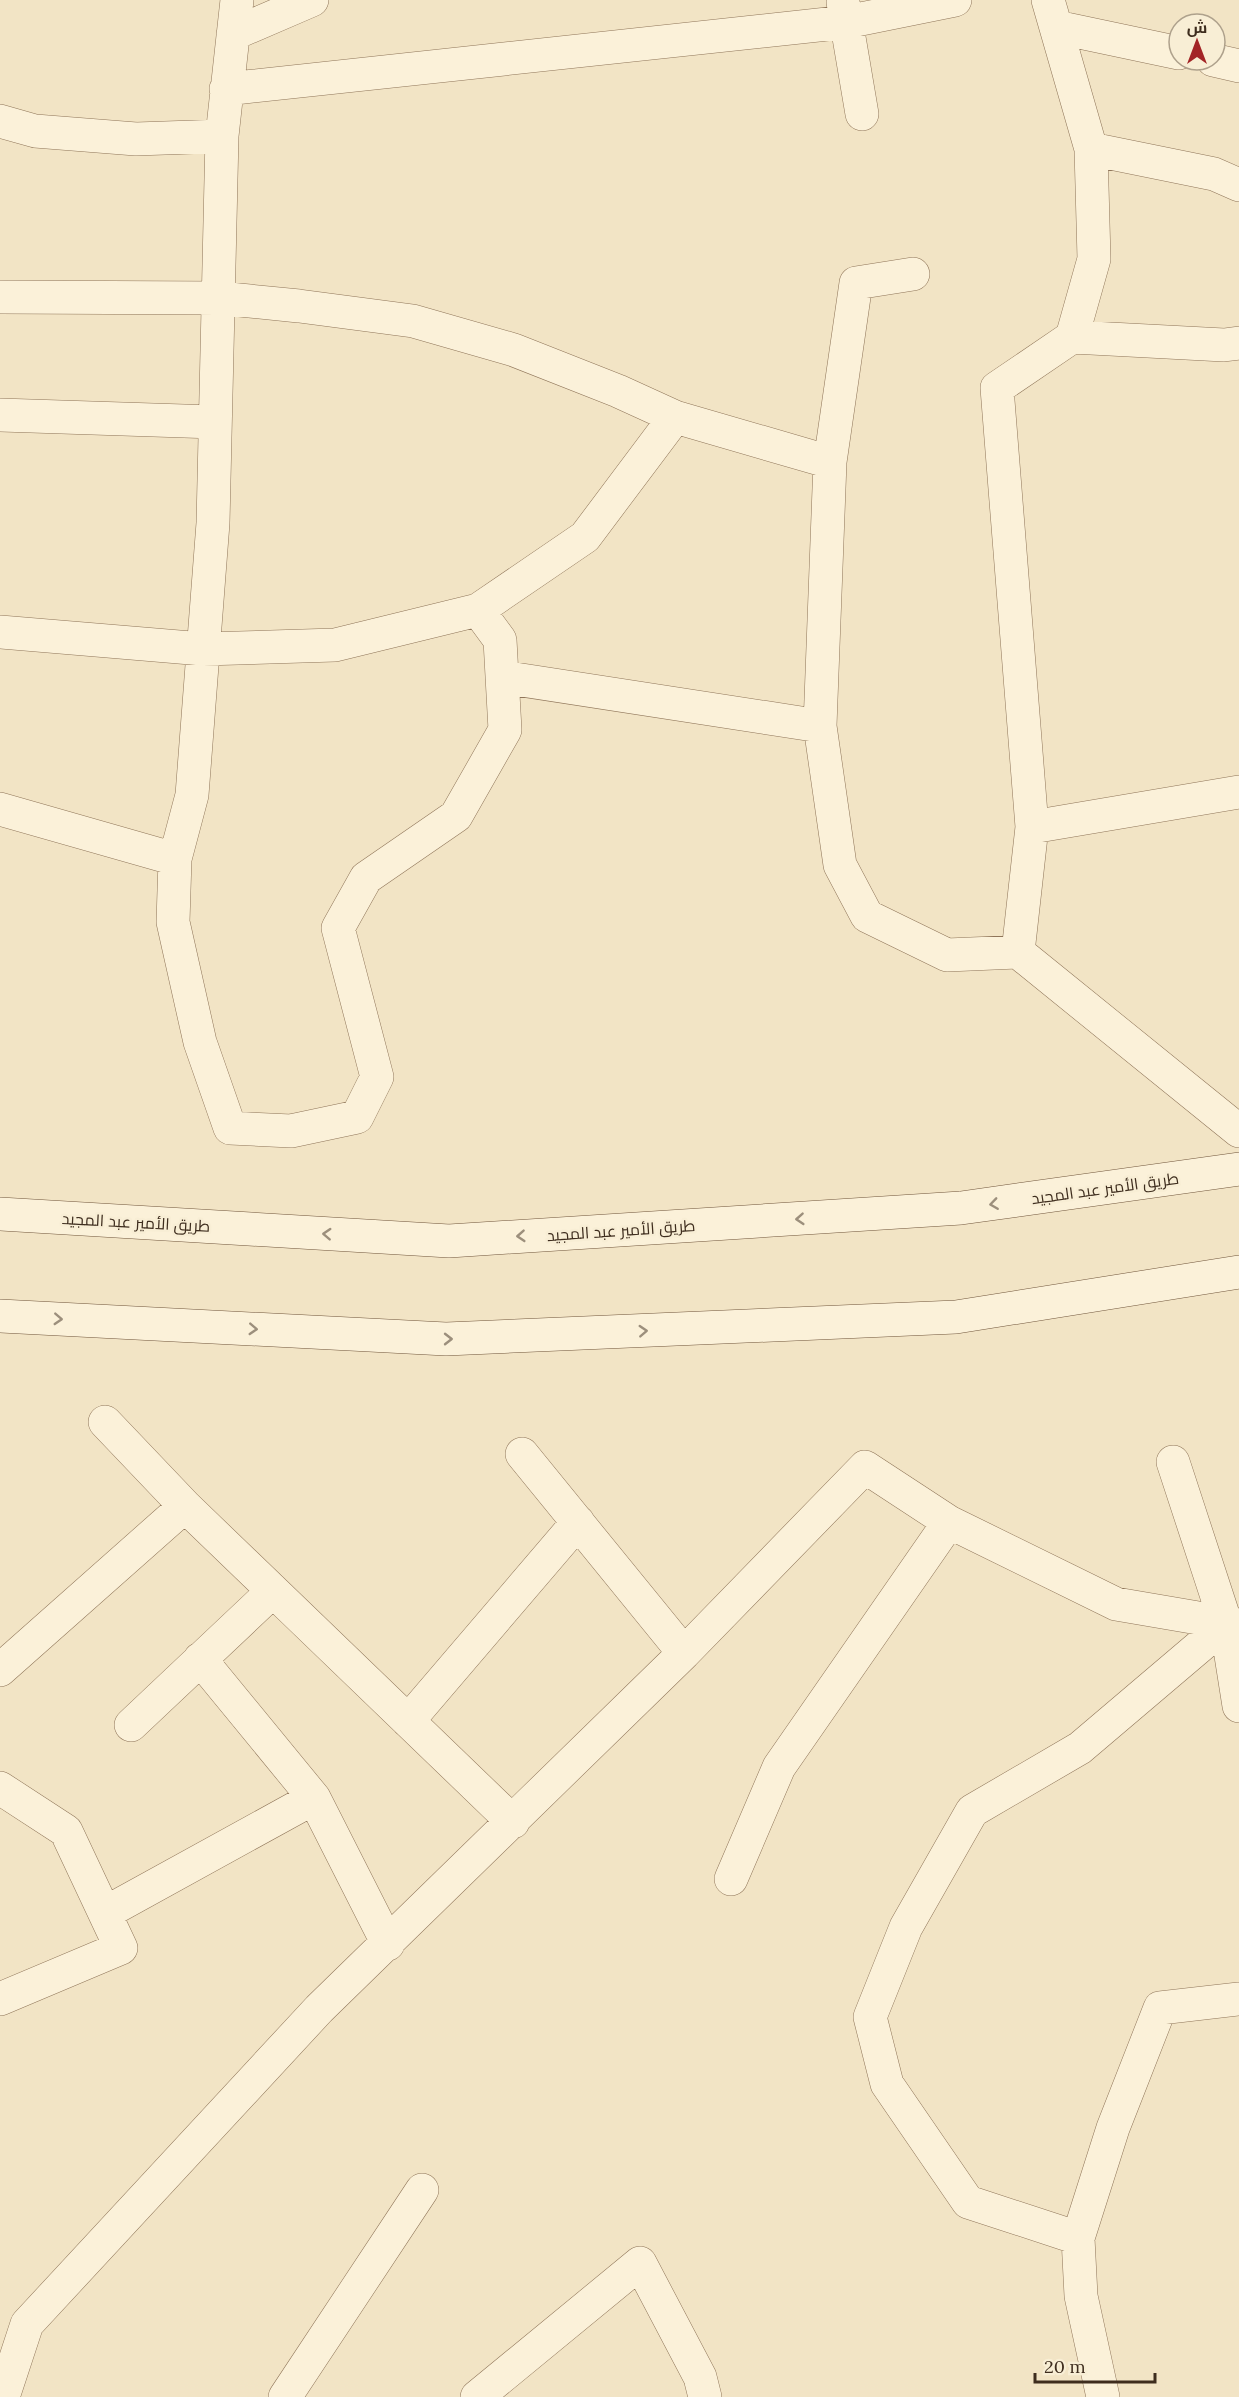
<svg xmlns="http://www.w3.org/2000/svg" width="1239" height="2397" font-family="Lora,Cairo,serif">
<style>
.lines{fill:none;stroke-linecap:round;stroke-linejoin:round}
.minor-casing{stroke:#8f7559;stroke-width:34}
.secondary-casing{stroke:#71563c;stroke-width:34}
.minor{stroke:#fbf1d9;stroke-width:33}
.secondary{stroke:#fbf1d9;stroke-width:33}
.oneway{stroke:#9c8f7c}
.labels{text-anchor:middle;stroke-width:5;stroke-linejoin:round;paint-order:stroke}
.street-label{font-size:16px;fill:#3e2d1e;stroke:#f8eed5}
</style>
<rect width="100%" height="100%" fill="#f2e4c5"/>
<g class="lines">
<!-- minor casing -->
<g class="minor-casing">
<path id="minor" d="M 237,0 L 222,136 L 213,523 L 192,795 L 175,859 L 173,922 L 200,1042 L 230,1128 L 291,1131 L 357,1117 L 377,1077 L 338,928 L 366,878 L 456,816 L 505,730 L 500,640 L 478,610
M 1048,0 L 1091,149 L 1094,259 L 1072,337 L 997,388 L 1032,827 L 1018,952 L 1239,1131
M 843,2 L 862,114
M 1056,27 L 1179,53
M 233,34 L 312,0
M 1213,60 L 1239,66
M 226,89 L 846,22 L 955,0
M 0,121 L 35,131 L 136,139 L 222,136
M 1091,149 L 1214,174 L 1239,185
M 913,274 L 856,283 L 830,462 L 820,726 L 840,865 L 867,916 L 947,955 L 1018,952
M 0,297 L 219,298 L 299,306 L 413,321 L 514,350 L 618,391 L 675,417 L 830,462
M 1072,337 L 1224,345 L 1239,343
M 0,415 L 215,422
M 0,632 L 203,649 L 335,645 L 478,610 L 585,537 L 675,417
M 502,677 L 820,726
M 0,809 L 175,859
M 1032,827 L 1239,792
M 105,1422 L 185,1506 L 513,1822
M 522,1454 L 684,1653
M 1173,1462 L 1226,1624 L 1239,1706
M 200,1659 L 314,1798 L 388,1944
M 0,1670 L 185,1506
M 408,1721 L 578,1522
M 131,1725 L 273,1591
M 0,1788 L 66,1831 L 121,1948 L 0,1999
M 731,1879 L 779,1767 L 949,1522
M 105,1913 L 314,1798
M 1078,2238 L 968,2202 L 887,2084 L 870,2017 L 906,1927 L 972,1811 L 1080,1748 L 1226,1624
M 3,2397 L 27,2324 L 319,2009 L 684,1653 L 865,1467 L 949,1522 L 1116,1604 L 1239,1625
M 285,2397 L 422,2190
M 477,2397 L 640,2263 L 700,2377 L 705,2397
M 1103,2397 L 1081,2296 L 1078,2238 L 1113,2128 L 1160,2008 L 1239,1999"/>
</g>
<!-- secondary casing -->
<g class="secondary-casing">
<path id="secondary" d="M 0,1214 L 449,1241 L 961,1208 L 1239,1169
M 0,1316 L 446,1339 L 956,1317 L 1239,1272"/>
</g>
<!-- minor -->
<use href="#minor" class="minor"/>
<!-- secondary -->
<use href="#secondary" class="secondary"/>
</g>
<!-- one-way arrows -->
<defs><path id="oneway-chevron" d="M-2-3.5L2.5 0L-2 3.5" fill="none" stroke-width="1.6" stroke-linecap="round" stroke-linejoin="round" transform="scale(1.5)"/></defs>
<g class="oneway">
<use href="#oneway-chevron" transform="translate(994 1204) rotate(172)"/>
<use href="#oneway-chevron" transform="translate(800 1219) rotate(176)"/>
<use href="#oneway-chevron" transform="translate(327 1234) rotate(-177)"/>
<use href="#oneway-chevron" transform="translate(521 1236) rotate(176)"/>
<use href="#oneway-chevron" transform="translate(58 1319) rotate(3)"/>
<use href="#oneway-chevron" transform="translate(253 1329) rotate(3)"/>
<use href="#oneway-chevron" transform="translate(643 1331) rotate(-3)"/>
<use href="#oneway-chevron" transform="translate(448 1339)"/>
</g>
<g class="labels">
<!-- street labels -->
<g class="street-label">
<text transform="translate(1105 1188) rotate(-8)" y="6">طريق الأمير عبد المجيد</text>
<text transform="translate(136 1222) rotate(3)" y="6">طريق الأمير عبد المجيد</text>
<text transform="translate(621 1230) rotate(-4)" y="6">طريق الأمير عبد المجيد</text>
</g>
</g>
<!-- north arrow -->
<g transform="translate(1197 42)"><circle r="28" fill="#f8eed5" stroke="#aea18c" stroke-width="1.5"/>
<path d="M0-4.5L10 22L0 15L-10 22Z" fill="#a32426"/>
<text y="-9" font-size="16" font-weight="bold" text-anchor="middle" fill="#3e2d1e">ش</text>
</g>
<!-- scale -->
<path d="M1035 2373v9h120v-9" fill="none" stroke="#3e2d1e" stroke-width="3"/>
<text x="1044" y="2373" font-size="18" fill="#3e2d1e" stroke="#f8eed5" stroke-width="4.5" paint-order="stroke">20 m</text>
</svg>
